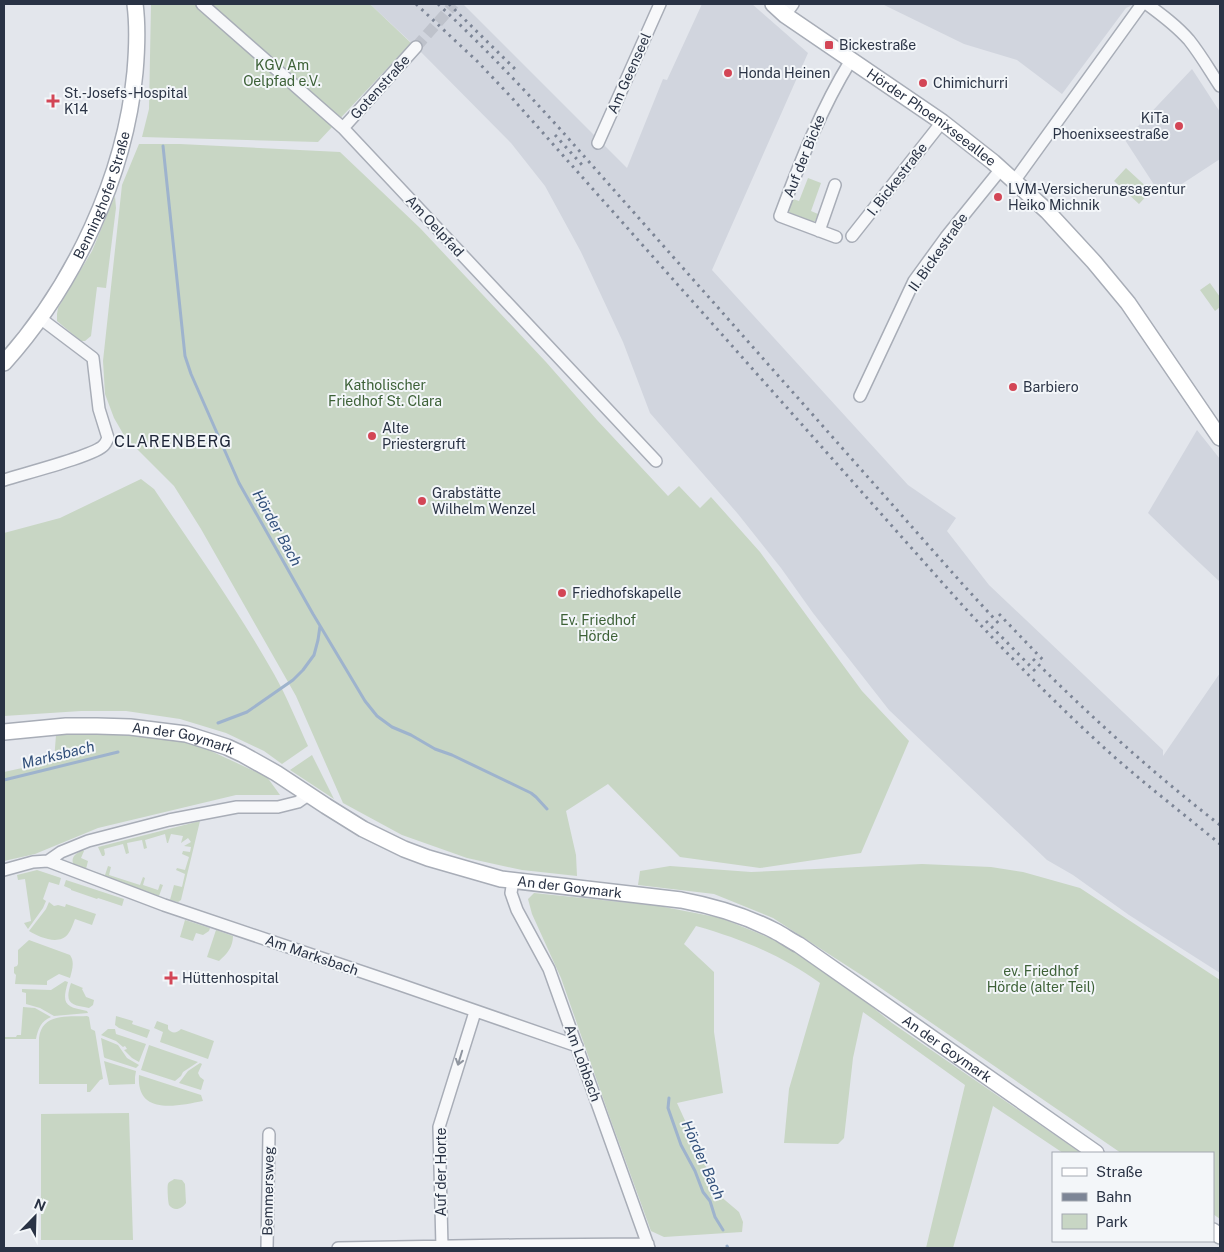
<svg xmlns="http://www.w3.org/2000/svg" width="1224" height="1252" font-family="'Public Sans',sans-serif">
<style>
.built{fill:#d1d5de}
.green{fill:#c8d6c4}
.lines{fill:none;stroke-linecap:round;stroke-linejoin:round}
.stream{stroke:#9eb3cd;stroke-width:3}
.street-tunnel{stroke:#bec2cb;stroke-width:11;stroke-dasharray:11 5.5;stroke-linecap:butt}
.street-casing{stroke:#a8adb7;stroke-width:14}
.secondary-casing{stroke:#a8adb7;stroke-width:18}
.street{stroke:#f7f8fa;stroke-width:11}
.secondary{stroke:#fff;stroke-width:15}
.rail{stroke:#7c8596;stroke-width:3;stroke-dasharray:2.5 5;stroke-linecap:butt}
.oneway{stroke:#9096a0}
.poi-dot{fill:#d34656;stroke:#f3f6f9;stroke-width:2}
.labels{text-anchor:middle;stroke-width:4;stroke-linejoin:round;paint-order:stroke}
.poi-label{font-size:14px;fill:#2a3345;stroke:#f3f6f9;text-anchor:start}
.park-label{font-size:14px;fill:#3d6137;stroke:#f3f6f9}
.street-label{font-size:14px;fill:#2a3345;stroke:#f3f6f9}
.water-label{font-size:15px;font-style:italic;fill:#32507b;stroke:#f3f6f9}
.quarter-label{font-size:16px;letter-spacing:1px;fill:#1c2436;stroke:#f3f6f9}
</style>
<rect width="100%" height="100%" fill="#e3e6ec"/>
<!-- built -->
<path class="built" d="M 370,4 L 463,4 L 627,168 L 663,79 L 667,80 L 702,4 L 752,4 L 808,53 L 712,270 L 908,485 L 956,518 L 947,531 L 989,585 L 1163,750 L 1163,756 L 1220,673 L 1220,973 L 1129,915 L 1073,875 L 1047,860 L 889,710 L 813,613 L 781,568 L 738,514 L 650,413 L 623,342 L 581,252 L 545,186 L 511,143 L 416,47 Z
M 882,4 L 1135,4 L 1126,8 L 1062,94 L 1017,60 L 964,44 Z
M 1192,69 L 1220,112 L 1220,159 L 1162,197 L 1125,140 Z
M 1197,430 L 1220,459 L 1220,582 L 1186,550 L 1148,513 Z"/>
<!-- green -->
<path class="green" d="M 151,4 L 370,4 L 411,43 L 318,142 L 142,137 L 149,109 Z
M 139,144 L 180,144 L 340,152 L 420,228 L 546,362 L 597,420 L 668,496 L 679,486 L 700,508 L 711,497 L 760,552 L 862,691 L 909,741 L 861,853 L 760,868 L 680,857 L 608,784 L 566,811 L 576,855 L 577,876 L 522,870 L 467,858 L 402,835 L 343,803 L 296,696 L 201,529 L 174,486 L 125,437 L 114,418 L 105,394 L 103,361 L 122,185 Z
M 1126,168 L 1151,191 L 1139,204 L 1114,181 Z
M 808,178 L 821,183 L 811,211 L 818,214 L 815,221 L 812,223 L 791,214 L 788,210 L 790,198 L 799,201 Z
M 115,196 L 116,208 L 106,288 L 97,287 L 91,336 L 85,341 L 81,341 L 57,321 L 57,314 L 58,308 L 92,251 Z
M 1210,283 L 1220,297 L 1220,307 L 1215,311 L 1200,290 Z
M 141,479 L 154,489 C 195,550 238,610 274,674 C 287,697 297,722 308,746 L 282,764 L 264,751 L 226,733 L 180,719 L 126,711 L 81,711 L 4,716 L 4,533 L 60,518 Z
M 137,733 L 191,740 L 198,745 L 267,777 L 280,795 L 236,795 L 98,828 L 35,854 L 4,861 L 4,772 L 54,761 L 56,735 Z
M 312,755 L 334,799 L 290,770 Z
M 200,821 L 181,900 L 178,902 L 170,900 L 174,885 L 182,887 L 185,874 L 176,870 L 177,868 L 185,870 L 189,857 L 182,854 L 183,851 L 190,852 L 191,847 L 184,846 L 191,842 L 188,838 L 181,843 L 183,836 L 171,834 L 168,843 L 167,843 L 165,834 L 145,840 L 147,848 L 144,849 L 142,840 L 127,843 L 129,853 L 126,854 L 123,844 L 104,849 L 105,854 L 104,856 L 102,856 L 98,847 Z
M 83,850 L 84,851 L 81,858 L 88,861 L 86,869 L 105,875 L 108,866 L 111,867 L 109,875 L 140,885 L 143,877 L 145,878 L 143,885 L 158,890 L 160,884 L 163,885 L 159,896 L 74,866 C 70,857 75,854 83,850 Z
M 922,864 L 991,867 L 1023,872 L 1080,888 L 1220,980 L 1220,1219 L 1213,1214 L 1213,1153 L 1121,1153 L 869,980 L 773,918 L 714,894 L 638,885 L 640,871 L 670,866 L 751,872 Z
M 37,870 L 61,878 L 59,885 L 49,882 L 43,899 L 46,901 L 43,908 L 28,929 L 24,923 L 31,921 L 25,879 L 18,880 L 17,875 Z
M 66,880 L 124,899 L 122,906 L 98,898 L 97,899 L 71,890 L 71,889 L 64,886 Z
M 534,893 L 659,906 L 721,918 L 770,938 L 798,954 L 871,1006 L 892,1023 L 1081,1153 L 1063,1153 L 993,1106 L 953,1248 L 926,1248 L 965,1085 L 863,1012 L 853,1058 L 844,1138 L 838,1144 L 784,1143 L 789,1089 L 820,983 C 781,955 742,939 696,926 L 684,944 L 714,972 L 714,1032 L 723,1093 L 677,1103 L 719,1195 L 739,1212 L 743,1222 L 742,1232 L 664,1237 L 651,1231 L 610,1118 L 561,978 L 532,914 L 528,899 Z
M 49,902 L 54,906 L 58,905 L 65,907 L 66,904 L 96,914 L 92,925 L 75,919 C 73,924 71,930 68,934 C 59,946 39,937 29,931 L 46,909 Z
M 185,920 L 210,928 L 209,931 L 203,935 L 196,933 L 193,941 L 180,937 Z
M 216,930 L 233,936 C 233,947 227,954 219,961 L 207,957 Z
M 29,940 L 70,955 C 75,962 72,970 70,978 L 59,974 L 47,981 L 47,985 L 15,984 L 16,975 L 14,973 L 14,967 L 17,966 L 18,964 L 18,950 Z
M 65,981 L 68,982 C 61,1005 66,1007 87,1011 L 88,1013 L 54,1016 L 40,1008 L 26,1004 L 26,993 L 22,992 L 22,989 L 51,990 Z
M 71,983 L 83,988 L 82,989 L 86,997 L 94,1000 L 93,1005 L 89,1008 C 71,1005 64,1004 71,983 Z
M 23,1007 L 35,1008 L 51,1017 C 41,1021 38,1029 36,1039 L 4,1039 L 4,1037 L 16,1037 L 17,1035 L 21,1035 Z
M 87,1016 L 89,1017 L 91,1029 L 95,1031 L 103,1079 L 100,1080 L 90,1092 L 87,1092 L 87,1084 L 39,1084 L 39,1038 C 42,1013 67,1017 87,1016 Z
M 116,1016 L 133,1021 L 132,1024 L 150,1030 L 147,1038 L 119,1028 L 115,1025 Z
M 157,1021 L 168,1025 L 168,1029 C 172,1034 177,1033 181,1029 L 214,1041 L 208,1059 L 160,1042 L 163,1032 L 154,1028 Z
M 108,1029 L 115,1029 L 116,1034 L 146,1044 L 139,1062 L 132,1058 L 124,1050 L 127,1049 L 125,1046 L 123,1047 L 116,1041 L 101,1035 Z
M 101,1038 L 118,1045 L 127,1058 L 139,1065 L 136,1068 L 105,1058 L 104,1057 Z
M 149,1045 L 198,1062 L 183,1072 L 181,1076 L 175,1081 L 141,1070 Z
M 104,1061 L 136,1071 L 135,1077 L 135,1084 L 109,1085 Z
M 200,1063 L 202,1064 L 198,1073 L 200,1077 L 204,1080 L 201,1090 L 179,1083 L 188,1071 Z
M 139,1075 L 201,1095 L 203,1101 C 177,1106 136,1116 139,1075 Z
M 129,1113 L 133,1240 L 41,1240 L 41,1114 Z
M 174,1179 L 182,1180 L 185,1184 L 186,1203 C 182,1209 174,1212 169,1205 C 168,1202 167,1187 168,1184 C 169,1181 172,1181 174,1179 Z"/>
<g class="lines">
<!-- stream -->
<path class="stream" d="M 163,146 L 185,356 L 191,374 L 239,483 L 313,614 L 365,701 L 377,716 L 392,727 L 411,735 L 435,749 L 452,755 L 531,793 L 536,797 L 547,809
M 218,723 L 247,712 L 293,680 L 303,670 L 314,655 L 318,640 L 320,626
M 4,780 L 118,752
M 669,1098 L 668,1108 L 681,1145 L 695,1171 L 703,1192 L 710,1201 L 715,1217 L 723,1230
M 727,1246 L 728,1248"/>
<!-- street-tunnel -->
<path class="street-tunnel" d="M 416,47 L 454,4"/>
<!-- street casing -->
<g class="street-casing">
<path id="street" d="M 202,4 L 343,128 L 656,461
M 1147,4 C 1162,15 1177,26 1189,40 C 1201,55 1210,71 1220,86
M 785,15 L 793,4
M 343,128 L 416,47
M 598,143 L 660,4
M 1015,180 L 1142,4
M 819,231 L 835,185
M 852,236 L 942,122
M 836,237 L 780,216 C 800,162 821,109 851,60
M 860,396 L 914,281 L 946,237 L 1001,169
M 4,480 C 22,474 95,456 104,445 C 106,443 107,440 108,438 L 99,409 L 93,358 L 40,318
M 48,861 L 61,852 L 88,841 L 169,820 L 237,807 L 278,807 L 298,802 L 308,795
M 4,870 L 33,862 L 48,861 L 164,905 L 401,985 L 577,1046
M 513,880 L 511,893 L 517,910 L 549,969 L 649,1248
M 442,1247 L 439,1127 L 475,1012
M 267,1248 L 269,1134
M 338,1248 L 517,1245 L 648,1244"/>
</g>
<!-- secondary casing -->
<g class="secondary-casing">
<g id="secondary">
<path id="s1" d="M 773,4 L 785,15 L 942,122 L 993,162 L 1047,211 L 1094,262 L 1128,303 L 1220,438"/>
<path id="s2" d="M 4,363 C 74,285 125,177 135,72 C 137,49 138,27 135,4"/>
<path id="s3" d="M 4,732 L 66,726 L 97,726 L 130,727 L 186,734 L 227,747 L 242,754 L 276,773 L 326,806 L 363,829 L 404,849 L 428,858 L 501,879 L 681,900 C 713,906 746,916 775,931 C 783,935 791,941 799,945 L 1096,1153"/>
<path d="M 1213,1231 L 1220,1236"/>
</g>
</g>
<!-- street -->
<use href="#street" class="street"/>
<!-- secondary -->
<use href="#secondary" class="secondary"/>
<!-- rail -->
<path class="rail" d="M 416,4 L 478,62 L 512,98 L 955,597 C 1001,648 1049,697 1100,744 C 1138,779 1180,811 1220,844
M 438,4 C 481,44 520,85 560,129 L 966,588 L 1001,626
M 449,4 L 516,70
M 555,135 L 583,166
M 999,614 L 1044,661
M 986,621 L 1037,673
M 1033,659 C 1092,718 1154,774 1220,825"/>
</g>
<!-- one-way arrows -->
<defs><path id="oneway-shaft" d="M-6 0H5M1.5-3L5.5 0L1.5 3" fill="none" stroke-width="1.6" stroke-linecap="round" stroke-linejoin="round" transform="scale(1.25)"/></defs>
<use class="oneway" href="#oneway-shaft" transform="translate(460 1058) rotate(107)"/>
<!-- markers -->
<g class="poi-dot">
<rect x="824" y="40" width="10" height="10" rx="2.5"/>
<circle cx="728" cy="73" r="5"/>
<circle cx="923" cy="83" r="5"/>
<path d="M50.5 93.5h5v5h5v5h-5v5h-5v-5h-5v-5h5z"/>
<circle cx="1179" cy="126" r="5"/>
<circle cx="998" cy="197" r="5"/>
<circle cx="1013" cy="387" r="5"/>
<circle cx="372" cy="436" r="5"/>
<circle cx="422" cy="501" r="5"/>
<circle cx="562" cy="593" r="5"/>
<path d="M168.5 970.5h5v5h5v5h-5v5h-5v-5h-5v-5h5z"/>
</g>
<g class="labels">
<!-- poi labels -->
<g class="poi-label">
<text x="839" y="50">Bickestraße</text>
<text x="738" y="78">Honda Heinen</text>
<text x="933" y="88">Chimichurri</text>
<text x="64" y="98">St.-Josefs-Hospital<tspan x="64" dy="16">K14</tspan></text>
<text x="1169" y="123" text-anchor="end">KiTa<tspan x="1169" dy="16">Phoenixseestraße</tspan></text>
<text x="1008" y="194">LVM-Versicherungsagentur<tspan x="1008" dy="16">Heiko Michnik</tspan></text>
<text x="1023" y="392">Barbiero</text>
<text x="382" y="433">Alte<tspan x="382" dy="16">Priestergruft</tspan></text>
<text x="432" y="498">Grabstätte<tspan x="432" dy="16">Wilhelm Wenzel</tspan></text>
<text x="572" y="598">Friedhofskapelle</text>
<text x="182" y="983">Hüttenhospital</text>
</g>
<!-- park labels -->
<g class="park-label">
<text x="282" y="70">KGV Am<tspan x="282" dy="16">Oelpfad e.V.</tspan></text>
<text x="385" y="390">Katholischer<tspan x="385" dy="16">Friedhof St. Clara</tspan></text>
<text x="598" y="625">Ev. Friedhof<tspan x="598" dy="16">Hörde</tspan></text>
<text x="1041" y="976">ev. Friedhof<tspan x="1041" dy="16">Hörde (alter Teil)</tspan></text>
</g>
<!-- street labels -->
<g class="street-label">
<text transform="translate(629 73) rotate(-66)" y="5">Am Geenseel</text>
<text transform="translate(380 87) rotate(-48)" y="5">Gotenstraße</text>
<text dy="5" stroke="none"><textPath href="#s1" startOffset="195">Hörder Phoenixseeallee</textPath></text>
<text transform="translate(804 156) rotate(-68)" y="5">Auf der Bicke</text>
<text transform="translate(897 179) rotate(-52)" y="5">I. Bickestraße</text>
<text dy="5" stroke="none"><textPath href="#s2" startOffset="196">Benninghofer Straße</textPath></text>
<text transform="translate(435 226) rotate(47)" y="5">Am Oelpfad</text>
<text transform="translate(938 252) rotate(-55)" y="5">II. Bickestraße</text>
<text dy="5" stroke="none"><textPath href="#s3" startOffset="181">An der Goymark</textPath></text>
<text dy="5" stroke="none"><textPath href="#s3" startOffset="601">An der Goymark</textPath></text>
<text transform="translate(312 955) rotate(19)" y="5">Am Marksbach</text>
<text dy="5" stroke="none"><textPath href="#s3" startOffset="1021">An der Goymark</textPath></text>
<text transform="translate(583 1063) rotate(70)" y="5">Am Lohbach</text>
<text transform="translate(441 1172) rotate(-90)" y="5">Auf der Horte</text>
<text transform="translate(268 1191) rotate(-89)" y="5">Bemmersweg</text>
</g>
<!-- water labels -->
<g class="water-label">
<text transform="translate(277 528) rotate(61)" y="5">Hörder Bach</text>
<text transform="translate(58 755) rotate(-14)" y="5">Marksbach</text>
<text transform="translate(703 1160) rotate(66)" y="5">Hörder Bach</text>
</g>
<!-- quarter labels -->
<g class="quarter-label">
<text x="173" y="447">CLARENBERG</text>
</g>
</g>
<!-- border -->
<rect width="1224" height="1252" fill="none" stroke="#2a3345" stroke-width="10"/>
<!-- legend -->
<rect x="1052" y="1152" width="162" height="90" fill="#f3f6f9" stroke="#a3a8b1"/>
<rect x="1062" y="1168" width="25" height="8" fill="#ffffff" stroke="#a3a8b1"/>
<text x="1096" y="1177" font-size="15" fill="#2a3345">Straße</text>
<rect x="1062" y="1193" width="25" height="8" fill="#7c8596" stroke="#a3a8b1"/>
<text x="1096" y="1202" font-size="15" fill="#2a3345">Bahn</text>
<rect x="1062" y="1214" width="25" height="15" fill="#c8d6c4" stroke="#a3a8b1"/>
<text x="1096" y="1227" font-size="15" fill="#2a3345">Park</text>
<!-- north arrow -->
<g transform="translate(35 1217) rotate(23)" stroke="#f3f6f9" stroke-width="4" paint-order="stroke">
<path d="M0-4L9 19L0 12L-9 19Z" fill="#2a3345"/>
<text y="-8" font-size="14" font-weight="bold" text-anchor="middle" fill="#2a3345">N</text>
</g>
</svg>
